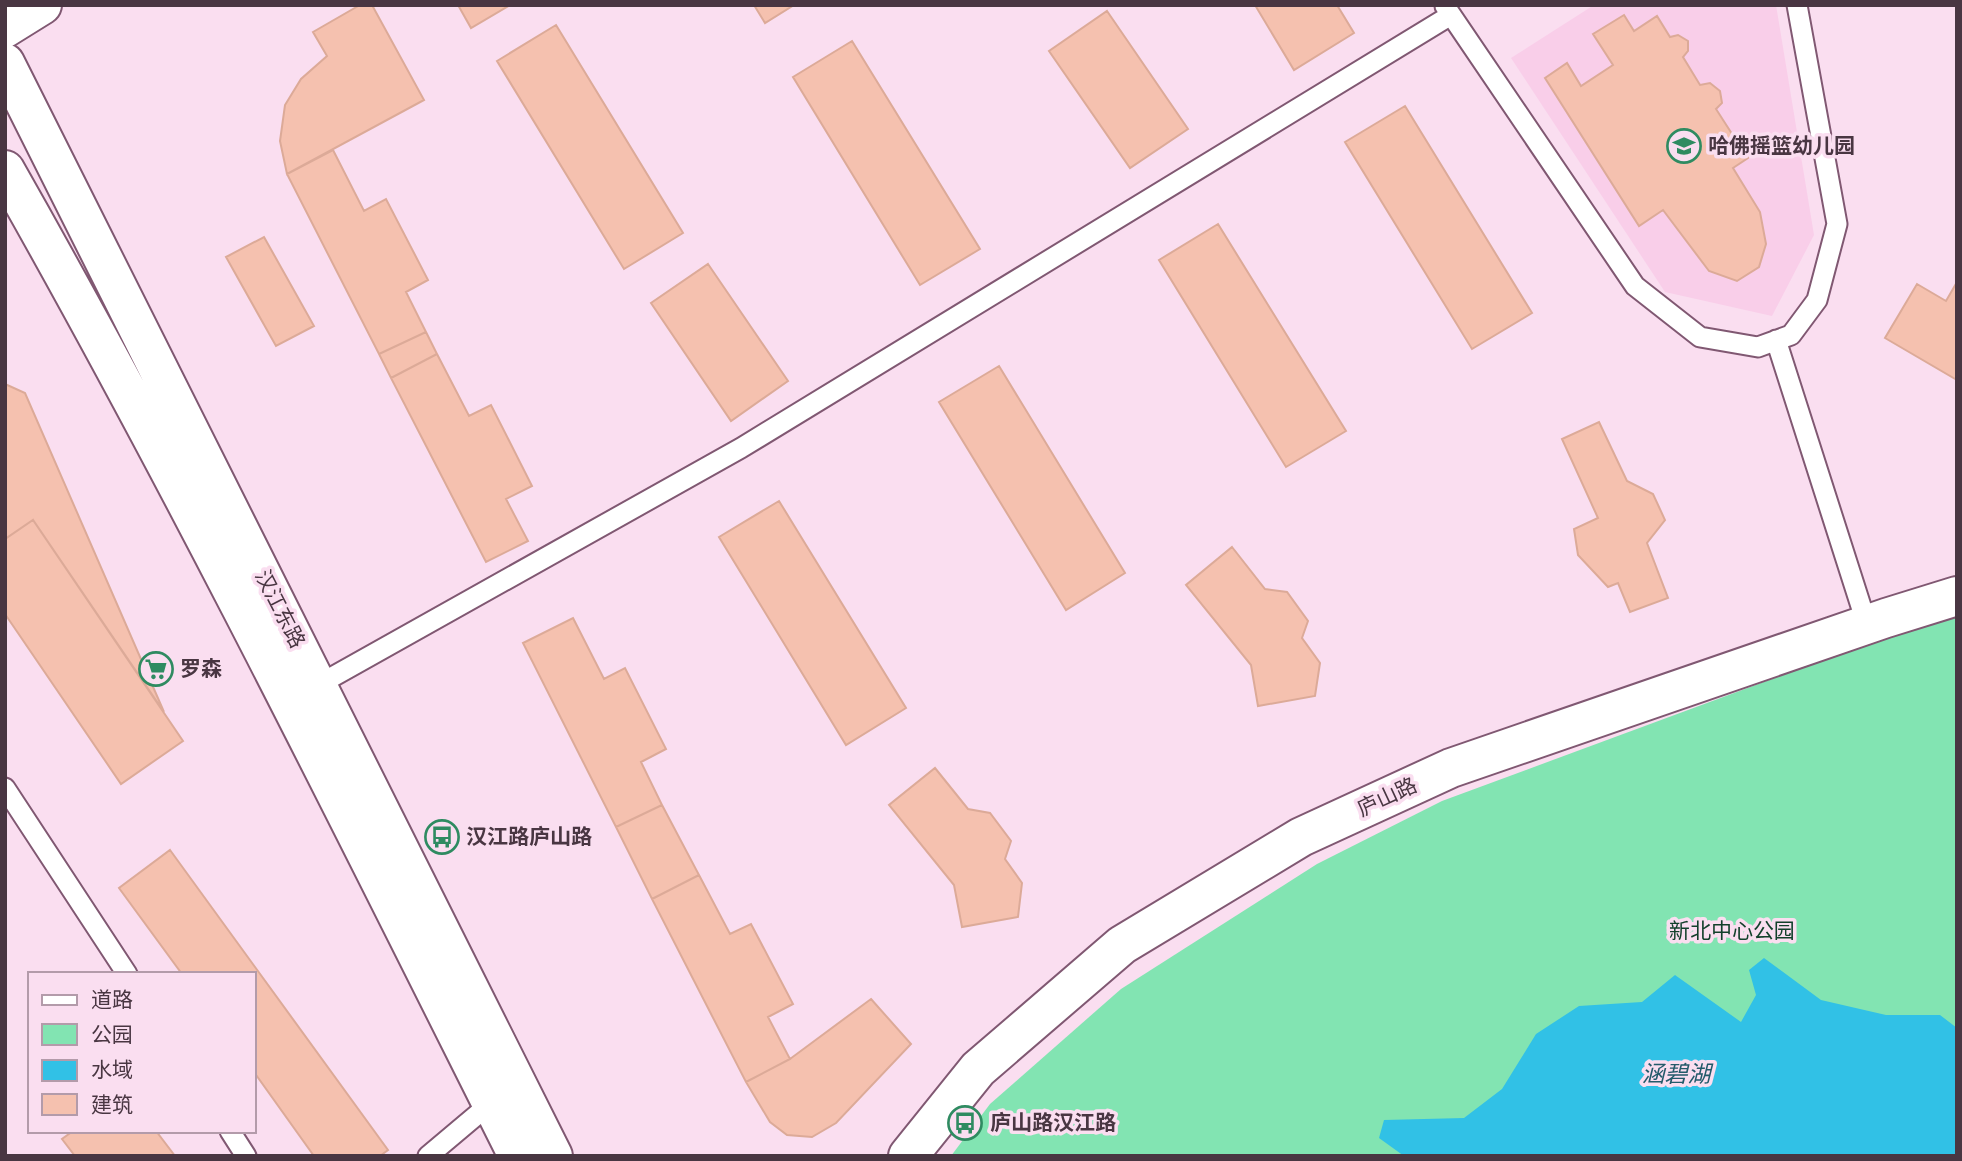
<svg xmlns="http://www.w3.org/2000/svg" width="1962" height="1161" font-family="'Space Grotesk','Noto Sans SC',sans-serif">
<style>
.built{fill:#f9cee9}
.green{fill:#82e4b2}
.water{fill:#31c1e6}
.building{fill:#f5c1af;stroke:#dcaa98;stroke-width:2}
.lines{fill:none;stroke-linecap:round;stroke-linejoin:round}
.service-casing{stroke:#805872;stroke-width:23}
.tertiary-casing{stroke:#805872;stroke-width:42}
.secondary-casing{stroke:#805872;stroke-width:42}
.service{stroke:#fff;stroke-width:19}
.tertiary{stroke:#fff;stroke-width:38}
.secondary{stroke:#fff;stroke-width:38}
.labels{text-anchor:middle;stroke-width:7;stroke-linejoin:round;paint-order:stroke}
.poi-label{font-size:21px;font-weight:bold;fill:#493642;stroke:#fadef0;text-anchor:start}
.street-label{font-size:21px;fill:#493642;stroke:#fadef0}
.park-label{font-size:21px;fill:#12402b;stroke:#fadef0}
.water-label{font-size:23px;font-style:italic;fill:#235a6a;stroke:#fadef0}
</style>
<rect width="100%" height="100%" fill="#fadef0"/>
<!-- built -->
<path class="built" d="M 1594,5 L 1776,5 L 1814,235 L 1772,316 L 1665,292 L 1511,58 Z"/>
<!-- green -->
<path class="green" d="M 1957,615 L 1957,1156 L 951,1156 L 990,1104 L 1121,989 L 1317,864 L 1442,801 L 1872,642 Z"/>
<!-- water -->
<path class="water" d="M 1764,958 L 1821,1000 L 1886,1015 L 1940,1015 L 1957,1028 L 1957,1156 L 1404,1156 L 1379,1138 L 1384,1120 L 1464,1118 L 1502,1089 L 1536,1034 L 1579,1006 L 1642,1002 L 1675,975 L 1741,1022 L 1756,995 L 1749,970 Z"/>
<!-- building -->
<path class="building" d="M 360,5 L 372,5 L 424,100 L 287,174 L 280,141 L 285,105 L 301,79 L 327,56 L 313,32 Z
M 458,5 L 510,5 L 471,28 Z
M 754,5 L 794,5 L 765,23 Z
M 1255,5 L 1337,5 L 1354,33 L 1294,70 Z
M 1107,11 L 1188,129 L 1130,168 L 1049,51 Z
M 1624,15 L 1634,31 L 1657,16 L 1670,37 L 1678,35 L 1688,41 L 1688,51 L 1683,57 L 1700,85 L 1710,83 L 1720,91 L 1722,103 L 1716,109 L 1734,137 L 1743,137 L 1752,142 L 1752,152 L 1748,158 L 1733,168 L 1760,212 L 1766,244 L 1759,267 L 1737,281 L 1709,271 L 1663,210 L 1639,226 L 1545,78 L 1567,63 L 1581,86 L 1613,65 L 1593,34 Z
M 556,25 L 683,233 L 624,269 L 497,61 Z
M 852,41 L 980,249 L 920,285 L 793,77 Z
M 1405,106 L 1532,313 L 1472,349 L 1345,142 Z
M 333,150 L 364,211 L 386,199 L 428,280 L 406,292 L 426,332 L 379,354 L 287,174 Z
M 1218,224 L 1346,431 L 1286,467 L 1159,260 Z
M 264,237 L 314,326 L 276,346 L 226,257 Z
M 708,264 L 788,381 L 731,421 L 651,303 Z
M 1957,282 L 1957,380 L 1885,338 L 1917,284 L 1946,301 Z
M 426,332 L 437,354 L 391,378 L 379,354 Z
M 437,354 L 469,416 L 491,405 L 532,486 L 506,499 L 528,541 L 486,562 L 391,378 Z
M 999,366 L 1125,573 L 1066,610 L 939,402 Z
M 5,384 L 25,393 L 164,712 L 33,520 L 5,539 Z
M 1599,422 L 1627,481 L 1653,494 L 1665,520 L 1647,543 L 1668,598 L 1630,612 L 1618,583 L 1608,587 L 1578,555 L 1574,529 L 1598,518 L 1562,439 Z
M 779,501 L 906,708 L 846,745 L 719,537 Z
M 33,520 L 183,741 L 121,784 L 5,614 L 5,539 Z
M 1232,547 L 1265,589 L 1287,592 L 1308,621 L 1302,638 L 1320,663 L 1315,696 L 1258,706 L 1251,665 L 1186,585 Z
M 573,618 L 604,679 L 625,668 L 666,749 L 641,762 L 662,805 L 616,827 L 523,643 Z
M 935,768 L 968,809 L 990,813 L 1011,841 L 1005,859 L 1022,883 L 1018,917 L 962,927 L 954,885 L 889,805 Z
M 662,805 L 699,875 L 652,899 L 616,827 Z
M 170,850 L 388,1150 L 380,1156 L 314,1156 L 254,1072 L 254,974 L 182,974 L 119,888 Z
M 699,875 L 730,934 L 751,924 L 793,1004 L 768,1017 L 790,1059 L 746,1082 L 652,899 Z
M 871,999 L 911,1044 L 836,1123 L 812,1137 L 787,1135 L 770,1122 L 746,1082 L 790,1059 Z
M 73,1131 L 156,1131 L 175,1156 L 75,1156 L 62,1139 Z"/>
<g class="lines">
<!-- service casing -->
<g class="service-casing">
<path id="service" d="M 1445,6 L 1635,286 L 1700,337 L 1758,347 L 1791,335 L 1817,300 L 1837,224 L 1797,5
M 1776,340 L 1867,625
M 318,685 L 741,448 L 1451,15
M 5,788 L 127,974
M 230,1131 L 246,1156
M 428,1156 L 491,1103"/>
</g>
<!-- tertiary casing -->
<g class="tertiary-casing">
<path id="tertiary" d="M 908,1156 L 978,1069 L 1122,945 L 1301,837 L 1451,768 L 1886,618 L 1957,596"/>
</g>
<!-- secondary casing -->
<g class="secondary-casing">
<path id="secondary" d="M 5,28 L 42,5
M 5,63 L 553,1156
M 5,170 C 188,492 352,825 518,1156"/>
</g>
<!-- service -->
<use href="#service" class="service"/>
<!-- tertiary -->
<use href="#tertiary" class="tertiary"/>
<!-- secondary -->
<use href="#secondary" class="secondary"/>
</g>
<!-- icons -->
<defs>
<g id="school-ring" transform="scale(1.75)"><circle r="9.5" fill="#fadef0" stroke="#2f8b61" stroke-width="1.5"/><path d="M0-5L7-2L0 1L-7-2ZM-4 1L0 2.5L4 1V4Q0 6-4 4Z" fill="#2f8b61"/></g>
<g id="supermarket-ring" transform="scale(1.75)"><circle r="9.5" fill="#fadef0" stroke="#2f8b61" stroke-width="1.5"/><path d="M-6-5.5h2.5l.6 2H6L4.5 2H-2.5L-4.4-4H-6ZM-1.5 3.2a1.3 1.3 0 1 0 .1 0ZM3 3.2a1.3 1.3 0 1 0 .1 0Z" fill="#2f8b61"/></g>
<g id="bus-ring" transform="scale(1.75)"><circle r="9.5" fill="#fadef0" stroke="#2f8b61" stroke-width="1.5"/><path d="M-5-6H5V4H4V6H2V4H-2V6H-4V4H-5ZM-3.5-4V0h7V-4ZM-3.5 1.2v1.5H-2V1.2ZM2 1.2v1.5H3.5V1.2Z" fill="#2f8b61"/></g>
</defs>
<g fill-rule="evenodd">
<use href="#school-ring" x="1684" y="146"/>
<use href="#supermarket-ring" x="156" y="669"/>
<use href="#bus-ring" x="442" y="837"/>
<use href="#bus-ring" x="965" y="1123"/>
</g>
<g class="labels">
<!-- poi labels -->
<g class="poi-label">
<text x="1708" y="153">哈佛摇篮幼儿园</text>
<text x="180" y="676">罗森</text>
<text x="466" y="844">汉江路庐山路</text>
<text x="990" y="1130">庐山路汉江路</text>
</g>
<!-- street labels -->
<g class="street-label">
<text transform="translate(280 609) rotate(63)" y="7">汉江东路</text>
<text transform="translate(1387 797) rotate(-25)" y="7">庐山路</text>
</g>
<!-- park labels -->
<g class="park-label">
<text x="1732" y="938">新北中心公园</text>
</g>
<!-- water labels -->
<g class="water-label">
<text x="1676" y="1082">涵碧湖</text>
</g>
</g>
<!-- border -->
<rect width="1962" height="1161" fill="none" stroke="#493642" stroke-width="14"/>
<!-- legend -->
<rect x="28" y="972" width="228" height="161" fill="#fadef0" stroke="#b39baa" stroke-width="2"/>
<rect x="42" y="995" width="35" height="10" fill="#ffffff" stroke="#b39baa" stroke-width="2"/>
<text x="91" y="1007" font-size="21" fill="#493642">道路</text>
<rect x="42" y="1024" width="35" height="21" fill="#82e4b2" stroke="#b39baa" stroke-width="2"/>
<text x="91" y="1042" font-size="21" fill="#493642">公园</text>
<rect x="42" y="1060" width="35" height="21" fill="#31c1e6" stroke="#b39baa" stroke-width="2"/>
<text x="91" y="1077" font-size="21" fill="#493642">水域</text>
<rect x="42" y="1094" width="35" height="21" fill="#f5c1af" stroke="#b39baa" stroke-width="2"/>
<text x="91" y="1112" font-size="21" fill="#493642">建筑</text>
</svg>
